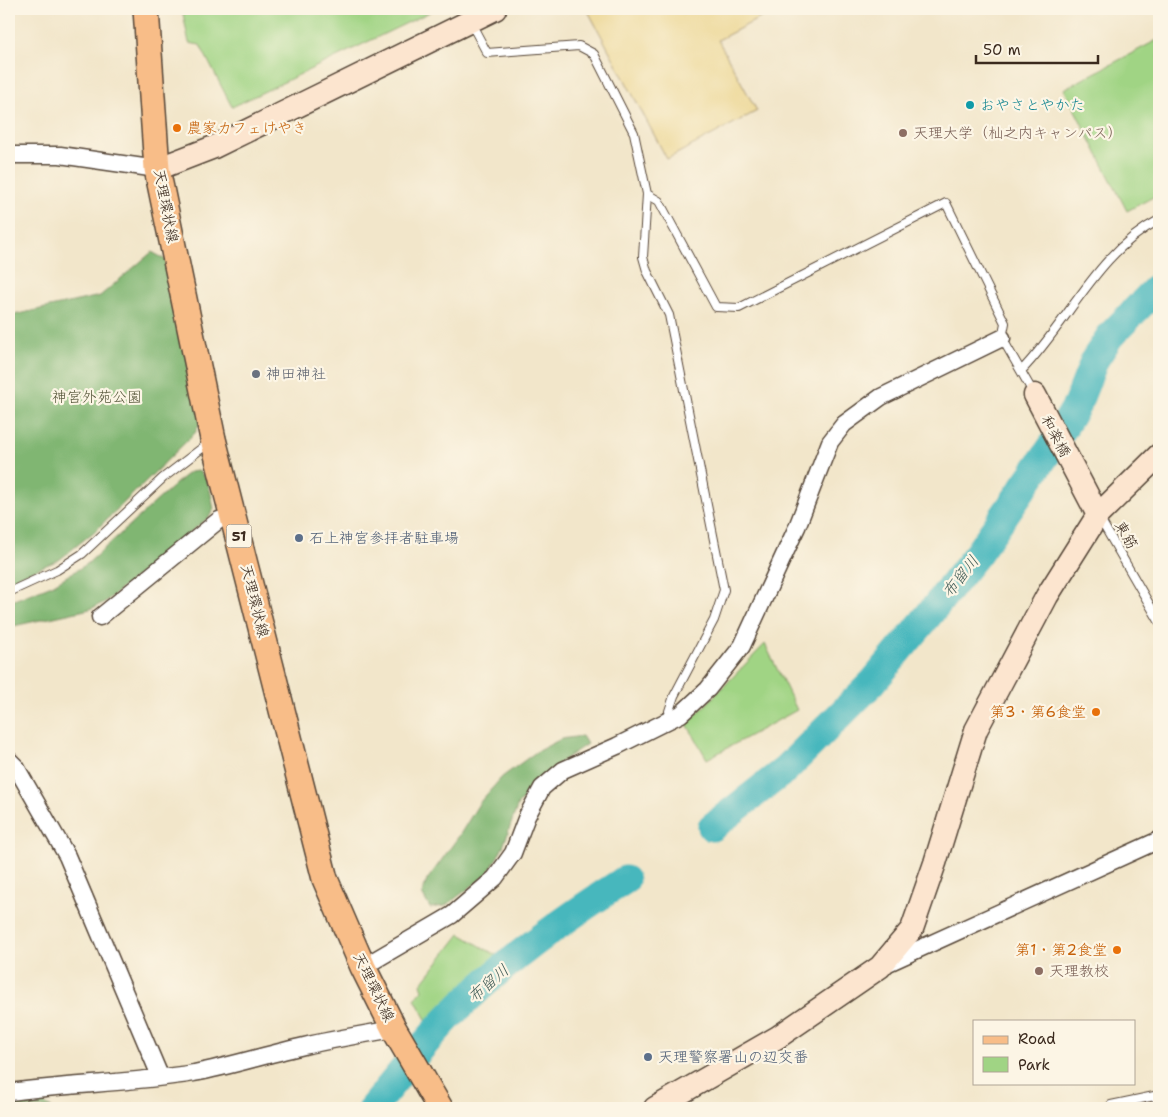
<svg xmlns="http://www.w3.org/2000/svg" width="1168" height="1117" font-family="'Shantell Sans','Klee One',sans-serif">
<style>
.green{fill:#a0d484;stroke:#6e7f51}
.forest{fill:#80b672;stroke:#5e7048}
.sand{fill:#eeda9e;stroke:#94825e}
.lines{fill:none;stroke-linecap:round;stroke-linejoin:round}
.river{stroke:#47b7bd;stroke-width:29}
.lane-casing{stroke:#564638;stroke-width:10}
.street-casing{stroke:#564638;stroke-width:19}
.secondary-casing{stroke:#564638;stroke-width:25}
.primary-casing{stroke:#564638;stroke-width:28}
.lane{stroke:#fff;stroke-width:8}
.street{stroke:#fff;stroke-width:16}
.secondary{stroke:#fce5cf;stroke-width:22}
.primary{stroke:#f8bd88;stroke-width:25}
.culture-dot{fill:#0f9aa8;stroke:#fcf5e5;stroke-width:2}
.food-dot{fill:#e8710a;stroke:#fcf5e5;stroke-width:2}
.education-dot{fill:#8d6e63;stroke:#fcf5e5;stroke-width:2}
.worship-dot{fill:#6b7280;stroke:#fcf5e5;stroke-width:2}
.service-dot{fill:#5c6f8a;stroke:#fcf5e5;stroke-width:2}
.labels{text-anchor:middle;stroke-width:4.5;stroke-linejoin:round;paint-order:stroke}
.shield{fill:#fcf5e5;stroke:#75675a;stroke-width:1}
.shield-label{font-size:14px;font-weight:bold;fill:#3b2a1e}
.culture-label{font-size:15px;fill:#0d838f;stroke:#fcf5e5;text-anchor:start}
.food-label{font-size:15px;fill:#c56008;stroke:#fcf5e5;text-anchor:end}
.education-label{font-size:15px;fill:#785e54;stroke:#fcf5e5;text-anchor:start}
.street-label{font-size:15px;fill:#3b2a1e;stroke:#fcf5e5}
.worship-label{font-size:15px;fill:#5b616d;stroke:#fcf5e5;text-anchor:start}
.park-label{font-size:15px;fill:#545438;stroke:#fcf5e5}
.service-label{font-size:15px;fill:#4e5e75;stroke:#fcf5e5;text-anchor:start}
.water-label{font-size:16px;font-style:italic;fill:#3f5b56;stroke:#fcf5e5}
</style>
<rect width="100%" height="100%" fill="#fcf5e5"/>
<filter id="ink" filterUnits="userSpaceOnUse"><feTurbulence type="fractalNoise" baseFrequency=".02" numOctaves="2"/><feDisplacementMap in="SourceGraphic" scale="10" xChannelSelector="R" yChannelSelector="G"/><feConvolveMatrix kernelMatrix="1 2 1 2 8 2 1 2 1" color-interpolation-filters="sRGB"/></filter>
<filter id="wash" filterUnits="userSpaceOnUse"><feTurbulence type="fractalNoise" baseFrequency=".0096" numOctaves="4" result="noise"/><feDisplacementMap in="SourceGraphic" scale="20" xChannelSelector="R" yChannelSelector="G"/><feGaussianBlur stdDeviation="1.12" result="paint"/><feColorMatrix in="noise" values="0 0 0 0 0 0 0 0 0 0 0 0 0 0 0 0 0 1.4 0 .05"/><feComposite in="paint" operator="in"/></filter>
<g filter="url(#wash)">
<rect width="100%" height="100%" fill="#f2e6ca"/>
<!-- green -->
<path class="green" d="M 182,9 L 431,9 L 432,11 L 232,107 L 200,45 L 189,43 Z
M 1159,39 L 1159,194 L 1127,211 L 1064,89 Z
M 765,644 L 797,710 L 707,759 L 687,724 Z
M 460,934 L 506,961 L 431,1029 L 415,999 L 423,990 L 421,984 Z
M 1159,1100 L 1159,1108 L 1123,1108 Z"/>
<!-- forest -->
<path class="forest" d="M 152,252 L 168,261 L 202,419 L 195,433 L 95,531 L 59,560 L 9,580 L 9,316 L 100,296 Z
M 198,471 C 210,477 211,497 214,509 L 209,517 L 105,602 L 90,609 L 9,627 L 9,602 L 52,585 L 87,564 L 182,478 L 190,472 Z
M 582,736 L 587,744 L 559,763 L 518,804 L 503,847 L 488,874 L 445,906 L 430,908 L 422,894 L 427,880 L 459,836 L 480,802 L 502,777 L 536,752 L 561,739 Z
M 38,1100 L 52,1108 L 9,1108 L 9,1106 Z"/>
<!-- sand -->
<path class="sand" d="M 587,9 L 777,9 L 718,40 L 757,111 L 667,159 Z"/>
<g class="lines">
<!-- river -->
<path class="river" d="M 712,827 L 785,770 L 873,682 L 923,622 L 978,553 L 1053,445 L 1077,405 L 1095,359 L 1110,336 L 1159,286
M 372,1108 C 397,1078 421,1046 448,1018 C 501,964 562,920 625,880"/>
</g>
</g>
<g filter="url(#ink)">
<g class="lines">
<!-- lane casing -->
<g class="lane-casing">
<path id="lane" d="M 471,23 L 487,53 L 579,46 L 594,54 L 634,133 L 647,194 L 643,257 L 647,271 L 669,315 L 724,590 L 714,620 L 674,696 L 669,711 L 672,718
M 647,194 L 659,201 L 716,307 L 739,308 L 946,203 L 1005,323 L 1002,338 L 1034,394
M 1021,371 C 1069,322 1097,252 1159,220
M 1099,517 L 1159,621
M 9,592 L 57,570 L 82,554 L 163,478 L 210,442
M 1111,1105 L 1159,1095"/>
</g>
<!-- street casing -->
<g class="street-casing">
<path id="street" d="M 9,155 L 60,155 L 157,169
M 100,617 L 219,520 L 234,515
M 9,760 L 16,767 L 67,856 L 160,1076
M 886,964 L 1159,840
M 363,967 L 452,915 L 495,878 L 513,853 L 527,816 L 542,788 L 563,770 L 617,746 L 681,714 L 708,689 L 742,646 L 797,527 L 830,442 L 844,424 L 881,397 L 1002,338
M 9,1092 C 70,1084 133,1083 194,1073 C 231,1066 268,1054 304,1046 C 334,1039 364,1034 394,1029"/>
</g>
<!-- secondary casing -->
<g class="secondary-casing">
<path id="secondary" d="M 157,169 L 214,147 L 495,9
M 1035,395 L 1098,515
M 655,1108 L 778,1037 L 880,967 L 912,929 L 935,863 L 976,730 L 1047,596 L 1098,515 L 1159,455"/>
</g>
<!-- primary casing -->
<g class="primary-casing">
<path id="primary" d="M 146,9 L 157,169 L 213,439 L 325,879 L 363,967 L 394,1029 L 440,1108"/>
</g>
<!-- lane -->
<use href="#lane" class="lane"/>
<!-- street -->
<use href="#street" class="street"/>
<!-- secondary -->
<use href="#secondary" class="secondary"/>
<!-- primary -->
<use href="#primary" class="primary"/>
</g>
</g>
<!-- markers -->
<circle class="culture-dot" cx="970" cy="105" r="5"/>
<g class="food-dot">
<circle cx="177" cy="128" r="5"/>
<circle cx="1096" cy="712" r="5"/>
<circle cx="1117" cy="950" r="5"/>
</g>
<g class="education-dot">
<circle cx="903" cy="133" r="5"/>
<circle cx="1039" cy="971" r="5"/>
</g>
<circle class="worship-dot" cx="256" cy="374" r="5"/>
<g class="service-dot">
<circle cx="299" cy="538" r="5"/>
<circle cx="648" cy="1057" r="5"/>
</g>
<g class="labels">
<!-- shield labels -->
<rect class="shield" x="226.5" y="524.5" width="25" height="23" rx="4"/>
<g class="shield-label">
<text x="239" y="541">51</text>
</g>
<!-- culture labels -->
<g class="culture-label">
<text x="980" y="110">おやさとやかた</text>
</g>
<!-- food labels -->
<g class="food-label">
<text x="187" y="133" text-anchor="start">農家カフェけやき</text>
<text x="1086" y="717">第3・第6食堂</text>
<text x="1107" y="955">第1・第2食堂</text>
</g>
<!-- education labels -->
<g class="education-label">
<text x="913" y="138">天理大学（杣之内キャンパス）</text>
<text x="1049" y="976">天理教校</text>
</g>
<!-- street labels -->
<g class="street-label">
<text transform="translate(166 206) rotate(79)" y="5">天理環状線</text>
<text transform="translate(1056 436) rotate(62)" y="5">和楽橋</text>
<text transform="translate(1126 535) rotate(60)" y="5">東筋</text>
<text transform="translate(255 601) rotate(76)" y="5">天理環状線</text>
<text transform="translate(374 987) rotate(64)" y="5">天理環状線</text>
</g>
<!-- worship labels -->
<g class="worship-label">
<text x="266" y="379">神田神社</text>
</g>
<!-- park labels -->
<g class="park-label">
<text x="97" y="402">神宮外苑公園</text>
</g>
<!-- service labels -->
<g class="service-label">
<text x="309" y="543">石上神宮参拝者駐車場</text>
<text x="658" y="1062">天理警察署山の辺交番</text>
</g>
<!-- water labels -->
<g class="water-label">
<text transform="translate(960 576) rotate(-52)" y="6">布留川</text>
<text transform="translate(488 983) rotate(-41)" y="6">布留川</text>
</g>
</g>
<!-- margin -->
<rect width="1168" height="1117" fill="none" stroke="#fcf5e5" stroke-width="30"/>
<!-- legend -->
<rect x="973" y="1020" width="162" height="65" fill="#fcf5e5" stroke="#afa495"/>
<rect x="983" y="1036" width="25" height="8" fill="#f8bd88" stroke="#afa495"/>
<text x="1018" y="1044" font-size="15" fill="#3b2a1e">Road</text>
<rect x="983" y="1057" width="25" height="15" fill="#a0d484" stroke="#afa495"/>
<text x="1018" y="1070" font-size="15" fill="#3b2a1e">Park</text>
<!-- scale -->
<path d="M976 55v8h122v-8" fill="none" stroke="#3b2a1e" stroke-width="2.5"/>
<text x="983" y="55" font-size="15" fill="#3b2a1e" stroke="#fcf5e5" stroke-width="4" paint-order="stroke">50 m</text>
</svg>
